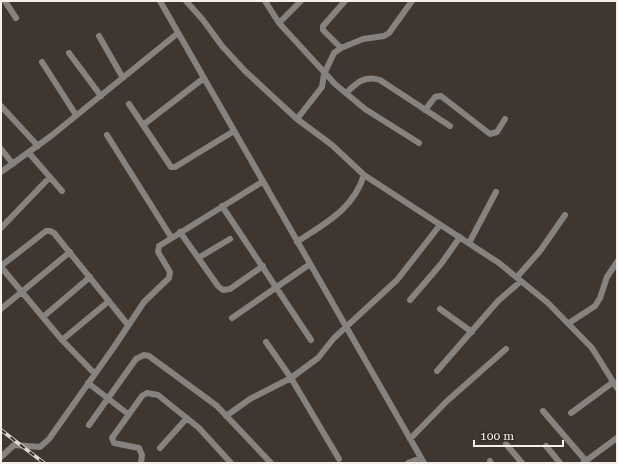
<svg xmlns="http://www.w3.org/2000/svg" width="618" height="464" viewBox="0 0 618 464" font-family="'Roboto Serif',serif">
<rect width="100%" height="100%" fill="#3f3630"/>
<g fill="none" stroke-linecap="round" stroke-linejoin="round">
<!-- minor -->
<path stroke="#86827f" stroke-width="6" d="M 5,1 L 16,18
M 160,1 L 424,463
M 186,1 L 203,20 L 222,46 L 245,71 L 297,119 L 332,145 L 364,175 L 499,263 L 548,303 L 592,348 L 617,388
M 265,1 L 279,23 L 335,84 L 365,109 L 419,143
M 279,23 L 301,1
M 99,36 L 123,78
M 341,48 L 323,30 L 323,26 L 345,1
M 69,53 L 101,96
M 42,62 L 76,115
M 346,93 C 357,83 364,75 380,80 L 450,126
M 129,104 L 171,167 L 175,167 L 234,131
M 1,106 L 38,146
M 425,110 L 435,97 L 441,96 L 490,134 L 497,132 L 505,119
M 297,119 L 322,87 L 324,74 L 334,53 L 341,48 L 363,39 L 384,36 L 389,33 L 412,1
M 143,125 L 204,78
M 107,135 L 171,237
M 1,149 L 13,164
M 29,153 L 62,191
M 1,172 L 51,136 L 178,33
M 222,206 L 311,340
M 1,228 L 50,177
M 180,232 L 218,286 L 223,290 L 230,289 L 263,266
M 297,242 C 325,223 353,210 364,175
M 469,243 L 496,192
M 198,258 L 230,239
M 1,266 L 46,231 L 50,231 L 54,233 L 128,325
M 1,267 L 62,340 L 95,374
M 517,277 L 540,251 L 565,215
M 410,300 L 441,264 L 460,237
M 1,309 L 70,252
M 440,309 L 472,332
M 43,317 L 90,277
M 232,318 L 310,264
M 569,323 L 595,306 L 600,298 L 607,277 L 617,262
M 62,340 L 109,301
M 266,342 L 291,378 L 339,459
M 437,371 L 498,301 L 521,281
M 88,383 L 128,414
M 543,411 L 586,461
M 571,413 L 612,383
M 226,416 L 250,399 L 291,378 L 318,358 L 334,338 L 397,280 L 440,225
M 89,425 L 136,359 L 144,355 L 149,356 L 217,406 L 271,463
M 410,439 L 447,401 L 506,349
M 506,444 L 522,463
M 546,446 L 560,463
M 160,448 L 187,418
M 1,457 L 14,445 L 40,447 L 49,439 L 114,347 L 144,302 L 169,278 L 170,272 L 158,252 L 159,246 L 262,182
M 490,461 L 491,463
M 141,463 L 142,455 L 139,448 L 114,443 L 112,438 L 142,396 L 147,393 L 158,395 L 199,428 L 231,463
M 408,463 L 421,458
M 583,463 L 617,438"/>
<defs>
<path id="rail" d="M 1,430 L 44,463"/>
</defs>
<!-- rail casing -->
<use href="#rail" stroke="#ded8d4" stroke-width="3.5"/>
<!-- rail -->
<use href="#rail" stroke="#342c26" stroke-width="2" stroke-dasharray="6" stroke-linecap="butt"/>
</g>
<!-- border -->
<rect width="618" height="464" fill="none" stroke="#f6f0ec" stroke-width="4"/>
<!-- scale -->
<path d="M474 440v6h89v-6" fill="none" stroke="#f6f0ec" stroke-width="2"/>
<text x="480" y="440" font-size="12" fill="#f6f0ec" stroke="#342c26" stroke-width="3" paint-order="stroke">100 m</text>
</svg>
